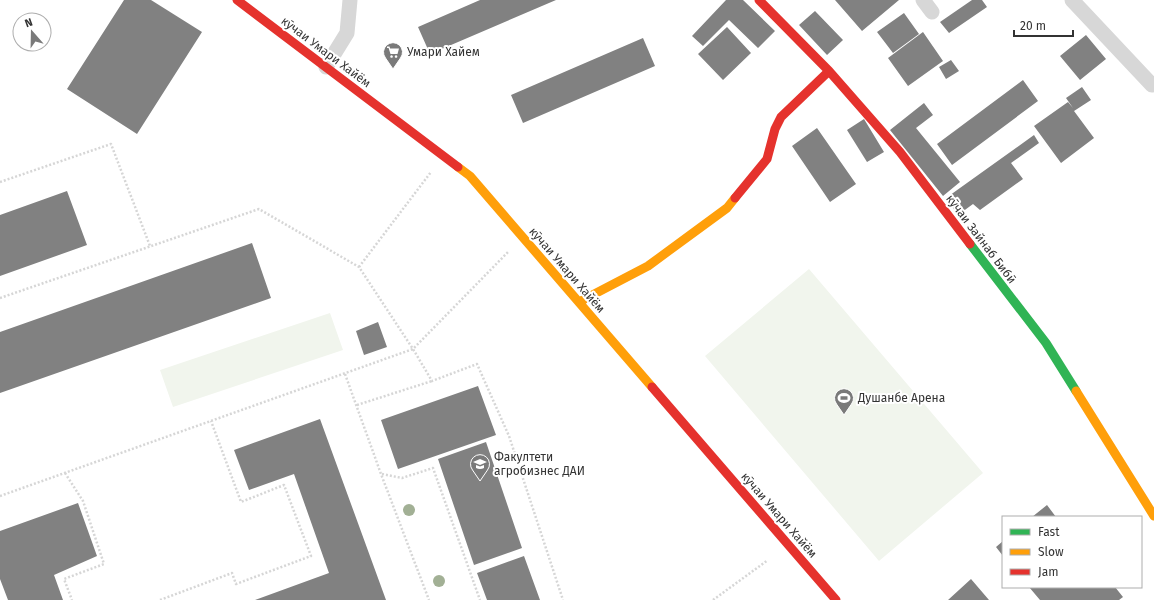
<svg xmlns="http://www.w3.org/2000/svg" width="1154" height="600" viewBox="0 0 1154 600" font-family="'Fira Sans',sans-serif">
<rect width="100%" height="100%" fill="#fff"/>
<!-- green -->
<path fill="#f1f5ed" d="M 809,269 L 983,473 L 879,561 L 705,356 Z
M 330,313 L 343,350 L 173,407 L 160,370 Z"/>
<!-- building -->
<path fill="#818181" d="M 124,0 L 151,0 L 202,32 L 137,134 L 67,89 Z
M 480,0 L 556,0 L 430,54 L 418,27 Z
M 726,0 L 743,0 L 775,31 L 758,48 L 729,20 L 703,46 L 692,36 Z
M 835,0 L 899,0 L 862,31 Z
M 972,0 L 982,0 L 987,7 L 949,33 L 940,22 Z
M 815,11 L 843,40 L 827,55 L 799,25 Z
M 904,13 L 919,34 L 893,53 L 877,32 Z
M 727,27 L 751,53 L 723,80 L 698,54 Z
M 923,32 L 943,61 L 908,86 L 888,58 Z
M 1086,35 L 1106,59 L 1080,80 L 1060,56 Z
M 643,38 L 655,66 L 523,123 L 511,95 Z
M 951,60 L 959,71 L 946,79 L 939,67 Z
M 1023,80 L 1038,101 L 952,165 L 937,144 Z
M 1082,87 L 1091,100 L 1074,111 L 1094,138 L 1061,163 L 1034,126 L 1068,102 L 1073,108 L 1066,98 Z
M 924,103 L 933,115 L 916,128 L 960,182 L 943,196 L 890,130 Z
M 864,119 L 884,152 L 867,162 L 847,130 Z
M 817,128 L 856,184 L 830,202 L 792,146 Z
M 1034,135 L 1039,143 L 1011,163 L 1023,179 L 980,210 L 973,204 L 958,215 L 946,198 Z
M 67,191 L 87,245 L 0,276 L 0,215 Z
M 252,243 L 271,298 L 0,393 L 0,332 Z
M 378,322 L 387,347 L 364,355 L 356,331 Z
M 478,386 L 496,435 L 398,469 L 381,420 Z
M 320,419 L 386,600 L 255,600 L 329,573 L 294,474 L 249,490 L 234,450 Z
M 486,442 L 522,548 L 474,565 L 438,459 Z
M 78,503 L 97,556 L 54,575 L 63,600 L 8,600 L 0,579 L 0,531 Z
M 1047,505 L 1056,517 L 1032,517 Z
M 1003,541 L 1003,556 L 996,547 Z
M 524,556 L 540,600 L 487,600 L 477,573 Z
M 971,579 L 989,600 L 948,600 Z
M 1029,587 L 1115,587 L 1123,597 L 1119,600 L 1040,600 Z"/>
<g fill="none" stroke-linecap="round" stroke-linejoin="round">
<!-- path -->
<path stroke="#d6d6d6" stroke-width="2.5" stroke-dasharray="2 2" stroke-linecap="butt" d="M 0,182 L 111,144 L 150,246
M 359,267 L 431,172
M 0,298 L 259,209 L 359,267 L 413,349 L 432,381 L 477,364 L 509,436 L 563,600
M 345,374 L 381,474 L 429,600
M 357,405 L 432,381
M 65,473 L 83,501 L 104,564 L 64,579 L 72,600
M 382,474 L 402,478 L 433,468 L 480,600
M 0,496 L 413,349 L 509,251
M 160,600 L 232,573 L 236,584 L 311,556 L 284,485 L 241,502 L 211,421
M 713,600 L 768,560"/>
<!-- street -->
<path stroke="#d7d7d7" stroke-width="15" d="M 923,0 L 932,12
M 1072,0 L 1152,85
M 326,67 L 347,33 L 350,0"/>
<!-- fast -->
<path stroke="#30b455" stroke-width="9" d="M 970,244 L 1046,343 L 1076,391"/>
<!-- slow -->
<path stroke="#ff9f0a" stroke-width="9" d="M 458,167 L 470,176 L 652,387
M 579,302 L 648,266 L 727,208 L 735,198
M 1076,391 L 1154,516"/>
<!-- jam -->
<path stroke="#e5322d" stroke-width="9" d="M 237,0 L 458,167
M 759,0 L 829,71 L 900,152 L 970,244
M 735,198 L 767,159 L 775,129 L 781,117 L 829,71
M 652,387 L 836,600"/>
</g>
<!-- trees -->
<g fill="#a2b095">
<circle cx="409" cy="510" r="6"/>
<circle cx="439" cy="581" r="6"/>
</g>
<!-- icons -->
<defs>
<symbol id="supermarket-pin" viewBox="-11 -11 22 30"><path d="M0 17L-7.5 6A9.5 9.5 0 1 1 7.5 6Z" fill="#7a7a7a" stroke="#fff"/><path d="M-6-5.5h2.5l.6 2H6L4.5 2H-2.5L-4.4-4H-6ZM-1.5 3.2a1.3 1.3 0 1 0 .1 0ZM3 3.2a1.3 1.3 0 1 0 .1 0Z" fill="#fff"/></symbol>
<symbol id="stadium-pin" viewBox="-11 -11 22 30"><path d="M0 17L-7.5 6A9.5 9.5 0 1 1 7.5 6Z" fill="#7a7a7a" stroke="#fff"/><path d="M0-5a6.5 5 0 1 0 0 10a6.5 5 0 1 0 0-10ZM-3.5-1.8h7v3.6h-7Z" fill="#fff"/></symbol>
<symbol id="university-pin" viewBox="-11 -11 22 30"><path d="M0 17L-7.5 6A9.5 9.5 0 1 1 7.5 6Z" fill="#7a7a7a" stroke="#fff"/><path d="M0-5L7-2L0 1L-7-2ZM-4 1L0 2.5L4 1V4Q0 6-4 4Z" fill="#fff"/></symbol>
</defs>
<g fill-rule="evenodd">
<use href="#supermarket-pin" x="382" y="41" width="22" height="30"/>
<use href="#stadium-pin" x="833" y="387" width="22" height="30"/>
<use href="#university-pin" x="469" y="453" width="22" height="30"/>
</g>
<g text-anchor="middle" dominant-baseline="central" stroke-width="4" stroke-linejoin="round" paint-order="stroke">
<!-- street labels -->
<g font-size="12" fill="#333" stroke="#fff">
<text transform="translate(326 52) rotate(37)">кӯчаи Умари Хайём</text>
<text transform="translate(981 239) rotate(53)">кӯчаи Зайнаб Бибӣ</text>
<text transform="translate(567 270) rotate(49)">кӯчаи Умари Хайём</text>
<text transform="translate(779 515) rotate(49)">кӯчаи Умари Хайём</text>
</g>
<!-- poi labels -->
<g font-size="12" fill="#333" stroke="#fff" text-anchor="start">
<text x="407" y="52">Умари Хайем</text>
<text x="858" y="398">Душанбе Арена</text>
<text x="494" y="457">Факултети<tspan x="494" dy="14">агробизнес ДАИ</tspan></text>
</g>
</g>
<!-- legend -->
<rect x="1002" y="516" width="140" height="72" fill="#ffffff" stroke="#adadad"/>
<rect x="1010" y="529" width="20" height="6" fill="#30b455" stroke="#adadad"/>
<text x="1038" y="536" font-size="12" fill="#333333">Fast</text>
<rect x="1010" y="549" width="20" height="6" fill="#ff9f0a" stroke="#adadad"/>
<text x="1038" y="556" font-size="12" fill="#333333">Slow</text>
<rect x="1010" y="569" width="20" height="6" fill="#e5322d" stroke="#adadad"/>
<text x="1038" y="576" font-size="12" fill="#333333">Jam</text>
<!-- north arrow -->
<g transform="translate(32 32) rotate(340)"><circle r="19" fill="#ffffff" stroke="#adadad"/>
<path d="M0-3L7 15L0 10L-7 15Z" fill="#7a7a7a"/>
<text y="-6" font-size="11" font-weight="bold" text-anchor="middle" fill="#333333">N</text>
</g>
<!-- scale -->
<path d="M1014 30v6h59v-6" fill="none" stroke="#333333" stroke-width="2"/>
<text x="1020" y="30" font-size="12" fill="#333333" stroke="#ffffff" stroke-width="3" paint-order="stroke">20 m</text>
</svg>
